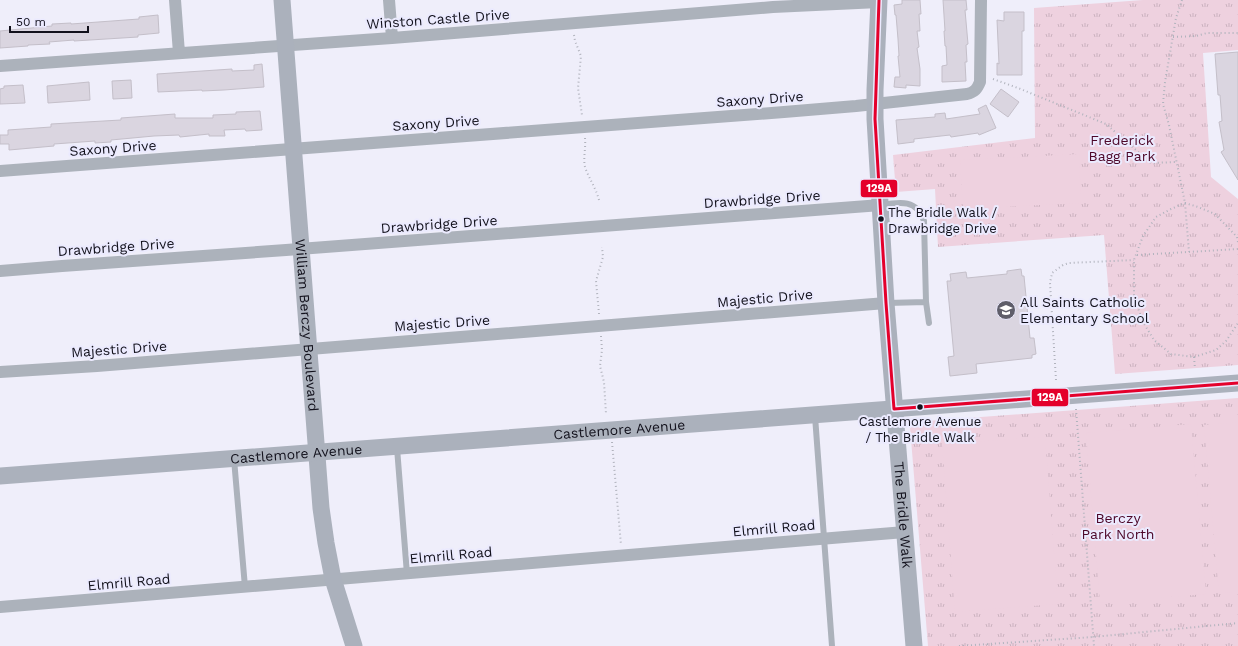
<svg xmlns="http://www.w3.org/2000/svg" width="1238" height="646" viewBox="0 0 1238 646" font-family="'Work Sans',sans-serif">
<defs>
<pattern id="park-tufts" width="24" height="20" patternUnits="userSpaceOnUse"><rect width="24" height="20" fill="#eed1df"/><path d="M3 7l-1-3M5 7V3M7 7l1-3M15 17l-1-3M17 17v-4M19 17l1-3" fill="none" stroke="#cbb2bf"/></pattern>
</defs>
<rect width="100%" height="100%" fill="#efeefa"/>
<!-- park -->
<path fill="url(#park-tufts)" d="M 1143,0 L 1238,0 L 1238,50 L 1203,53 L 1211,177 L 1238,199 L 1238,365 L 1115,374 L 1104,235 L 938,247 L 935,189 L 896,192 L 893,155 L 1035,138 L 1034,8 Z
M 1238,398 L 1238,646 L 928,646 L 910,427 L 913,422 Z"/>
<!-- garden -->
<path fill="#eed1df" d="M 1079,154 L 1081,203 L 963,209 L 960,160 Z
M 1238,422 L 1238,592 L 1219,593 L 1204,425 Z
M 1191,424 L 1206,594 L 1100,603 L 1086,433 Z
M 1045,437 L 1058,604 L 955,612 L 942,444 Z"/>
<!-- building -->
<path fill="#dad5e0" stroke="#c4bfc9" d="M 902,0 L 920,0 L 921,14 L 919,14 L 920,31 L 917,31 L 919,47 L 917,48 L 920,69 L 920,86 L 906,85 L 906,88 L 894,87 L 895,77 L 900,77 L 898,56 L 899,56 L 898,39 L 896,15 L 895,15 L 894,5 L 902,4 Z
M 943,0 L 966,0 L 967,10 L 965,10 L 968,44 L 966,45 L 967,62 L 965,62 L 966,81 L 942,82 L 942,66 L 947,65 L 946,46 L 945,46 L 944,31 L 945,31 Z
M 1004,12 L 1024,12 L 1024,31 L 1022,31 L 1022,75 L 997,75 L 997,63 L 999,64 L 997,20 L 1004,21 Z
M 158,15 L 159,33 L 138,35 L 138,37 L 74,41 L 74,40 L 49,42 L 50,44 L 28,45 L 28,46 L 0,48 L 0,31 L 52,26 L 52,24 L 71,23 L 71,24 L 139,19 L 139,17 Z
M 1238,52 L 1238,180 L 1221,152 L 1224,150 L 1219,122 L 1222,121 L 1220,95 L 1218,95 L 1215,54 Z
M 262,64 L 264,87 L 224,90 L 202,91 L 202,90 L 158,92 L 157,74 L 232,69 L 232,71 L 254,70 L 254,65 Z
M 131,80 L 132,98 L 113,99 L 112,81 Z
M 89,82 L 90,100 L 48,103 L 47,86 Z
M 23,85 L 25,103 L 0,104 L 0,89 L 4,88 L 4,86 Z
M 1001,89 L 1019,102 L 1008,117 L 990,104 Z
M 986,105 L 996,128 L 979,135 L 978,133 L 951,137 L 950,135 L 914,139 L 914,142 L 898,144 L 896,120 L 935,117 L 935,114 L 945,113 L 946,119 L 980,114 L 978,109 Z
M 260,111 L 262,130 L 246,131 L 245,129 L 224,130 L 225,136 L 209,136 L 209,134 L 180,137 L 179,135 L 154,136 L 111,140 L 111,142 L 95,143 L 95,141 L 54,144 L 54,146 L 9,150 L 9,144 L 0,144 L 0,135 L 8,135 L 8,130 L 51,127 L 51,124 L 121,120 L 121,118 L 175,114 L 175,118 L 213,118 L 213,115 L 236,114 L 236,112 Z
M 1021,269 L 1022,276 L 1024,276 L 1030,338 L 1034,338 L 1036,354 L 1032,355 L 1032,358 L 976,364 L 977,373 L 950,376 L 948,357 L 954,356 L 947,281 L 951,281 L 950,274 L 966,272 L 967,278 L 1007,274 L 1007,271 Z"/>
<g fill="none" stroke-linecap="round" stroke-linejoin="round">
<!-- path -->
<path stroke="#b1b3bd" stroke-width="2" stroke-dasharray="1 3" stroke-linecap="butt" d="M 1182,0 L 1176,18 L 1165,82 L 1163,104 L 1169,125 L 1185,203 L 1189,252
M 574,35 L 575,41 L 581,56 L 578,88 L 582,115
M 1173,37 L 1196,36 L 1207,33 L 1238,33
M 993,79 L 1018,88 L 1106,124 L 1151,163 L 1177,162
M 585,138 C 586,148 583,158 585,167 C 589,179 596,188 599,200
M 1238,242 L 1237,237 L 1215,214 L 1198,207 L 1185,203 L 1171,209 L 1156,217 L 1143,236 L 1134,260 L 1134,297 L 1143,322 L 1154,340 L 1171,354 L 1194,357 L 1216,350 L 1226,341 L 1238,323
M 1137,255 L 1238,249
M 599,314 L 596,281 L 603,257 L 602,247
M 601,336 L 602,350 L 600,366 L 604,382 L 606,414
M 1194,357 L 1195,369
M 1056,380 L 1050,283 L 1052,273 L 1063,265 L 1069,263 L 1134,260
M 1076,409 L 1094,646
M 612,442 L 621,545
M 959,646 L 1093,637 L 1238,623"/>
<!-- lane -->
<path stroke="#acb2bb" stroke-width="6" d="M 881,205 C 900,202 917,199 924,221 L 926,302 L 887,303
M 926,302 L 929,323
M 815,416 L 832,646
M 397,448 L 407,574
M 234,459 L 245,587"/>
<!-- street -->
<path stroke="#acb2bb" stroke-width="12" d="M 175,0 L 179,53
M 389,0 L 392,38
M 0,66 L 392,38 L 773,7 L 879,2
M 0,171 L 784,112 L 856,106 L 967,94 C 975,92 977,89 980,82 L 981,0
M 0,271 L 62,266 L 286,250 L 881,205
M 0,372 L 97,366 L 886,303
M 0,607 L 905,532"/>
<!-- secondary -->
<g stroke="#abb1bc" stroke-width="17">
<path id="s1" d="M 282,0 L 321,508 L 326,543 L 333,579 L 354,646"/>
<path id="s2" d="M 879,0 L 875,90 L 875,119 L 886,303 L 914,646"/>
<path id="s3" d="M 0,476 L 1238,383"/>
</g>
<defs>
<path id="bus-1" d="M 879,0 L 875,119 L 886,303 L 894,409 L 1238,383"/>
</defs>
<!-- bus-1 casing -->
<use href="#bus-1" stroke="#ebeafe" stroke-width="6"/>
<!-- bus-1 -->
<use href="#bus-1" stroke="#e4002b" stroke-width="3"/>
</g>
<!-- icons -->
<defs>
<symbol id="school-disc" viewBox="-11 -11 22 22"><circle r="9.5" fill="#5f5e6a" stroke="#ebeafe"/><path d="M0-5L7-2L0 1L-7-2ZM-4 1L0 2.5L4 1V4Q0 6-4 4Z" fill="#fff"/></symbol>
</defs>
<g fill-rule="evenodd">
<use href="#school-disc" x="995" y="299" width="22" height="22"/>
</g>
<!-- markers -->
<g fill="#12111c" stroke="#ebeafe" stroke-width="1.5">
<circle cx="881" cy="219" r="3.5"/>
<circle cx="920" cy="407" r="3.5"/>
</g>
<g text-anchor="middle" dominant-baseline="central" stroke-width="4" stroke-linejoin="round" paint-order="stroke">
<!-- bus labels -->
<g font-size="13" fill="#12111c" stroke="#ebeafe" text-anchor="start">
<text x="888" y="212">The Bridle Walk /<tspan x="888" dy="16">Drawbridge Drive</tspan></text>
<text x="920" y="421" text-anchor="middle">Castlemore Avenue<tspan x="920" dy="16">/ The Bridle Walk</tspan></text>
</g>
<!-- street labels -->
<g font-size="14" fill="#12111c" stroke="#ebeafe">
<text transform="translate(438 19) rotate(-4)">Winston Castle Drive</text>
<text transform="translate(760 99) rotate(-4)">Saxony Drive</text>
<text transform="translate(436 123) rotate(-4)">Saxony Drive</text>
<text transform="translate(113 148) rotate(-4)">Saxony Drive</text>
<text transform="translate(762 199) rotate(-4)">Drawbridge Drive</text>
<text transform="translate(439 224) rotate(-4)">Drawbridge Drive</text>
<text transform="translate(116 247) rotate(-4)">Drawbridge Drive</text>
<text transform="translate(765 298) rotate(-5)">Majestic Drive</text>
<text transform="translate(442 323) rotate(-4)">Majestic Drive</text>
<text stroke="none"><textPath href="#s1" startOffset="326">William Berczy Boulevard</textPath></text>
<text transform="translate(119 349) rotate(-4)">Majestic Drive</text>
<text stroke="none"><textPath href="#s3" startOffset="621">Castlemore Avenue</textPath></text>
<text stroke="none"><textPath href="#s3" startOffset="297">Castlemore Avenue</textPath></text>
<text stroke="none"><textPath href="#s2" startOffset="516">The Bridle Walk</textPath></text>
<text transform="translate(774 528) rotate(-5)">Elmrill Road</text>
<text transform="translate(451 555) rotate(-5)">Elmrill Road</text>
<text transform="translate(129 582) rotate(-5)">Elmrill Road</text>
</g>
<!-- park labels -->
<g font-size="14" fill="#4d0729" stroke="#ebeafe">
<text x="1122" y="140">Frederick<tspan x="1122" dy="16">Bagg Park</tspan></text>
<text x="1118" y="518">Berczy<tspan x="1118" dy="16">Park North</tspan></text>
</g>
<!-- poi labels -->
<g font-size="14" fill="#12111c" stroke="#ebeafe" text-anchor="start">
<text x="1020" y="302">All Saints Catholic<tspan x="1020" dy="16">Elementary School</tspan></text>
</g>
</g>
<g stroke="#ebeafe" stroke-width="1.5">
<rect x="860" y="179" width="38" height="19" rx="4" fill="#e4002b"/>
<rect x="1031" y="388" width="38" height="19" rx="4" fill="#e4002b"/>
</g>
<g font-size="11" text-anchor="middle" font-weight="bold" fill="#fff">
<text x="879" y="192">129A</text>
<text x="1050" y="401">129A</text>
</g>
<!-- scale -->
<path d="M10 26v6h78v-6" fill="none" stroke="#12111c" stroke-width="2"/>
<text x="16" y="26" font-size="12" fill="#12111c" stroke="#ebeafe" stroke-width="3" paint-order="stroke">50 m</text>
</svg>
